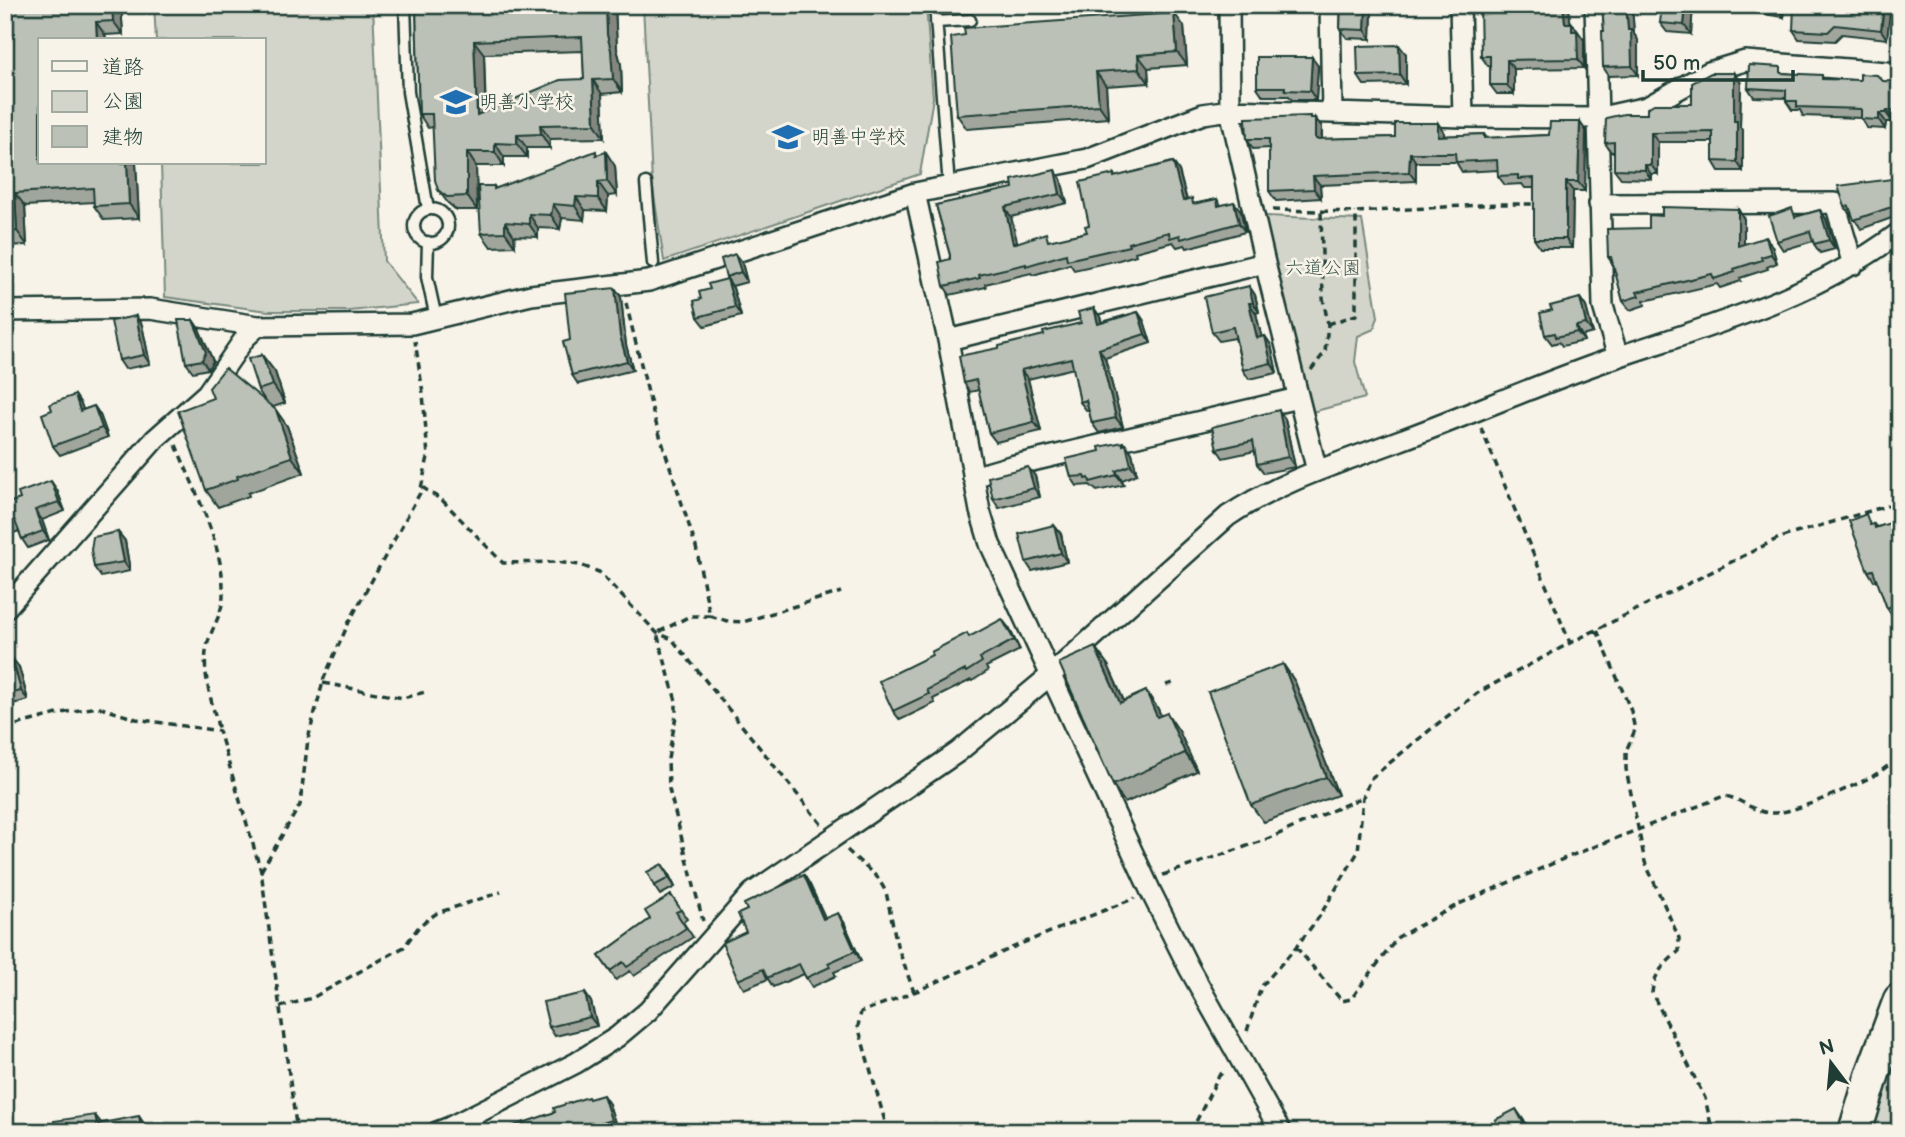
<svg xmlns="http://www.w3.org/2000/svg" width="1905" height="1137" viewBox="0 0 1905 1137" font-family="'Balsamiq Sans','Klee One',sans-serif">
<rect width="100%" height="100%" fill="#f7f3e8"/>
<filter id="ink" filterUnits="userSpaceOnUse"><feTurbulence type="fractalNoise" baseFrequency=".0143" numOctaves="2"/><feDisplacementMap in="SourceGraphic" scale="14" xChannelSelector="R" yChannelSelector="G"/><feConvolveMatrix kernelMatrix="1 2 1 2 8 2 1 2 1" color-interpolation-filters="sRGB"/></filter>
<g filter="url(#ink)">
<!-- green -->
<path fill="#d3d5ca" stroke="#79897f" stroke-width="2" d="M 154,5 L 373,5 L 384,261 L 418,304 L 349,311 L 268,311 L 165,297 L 161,163 L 264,163 L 264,40 L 156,40 Z
M 643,5 L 926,5 L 933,98 L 920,174 L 664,261 L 652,182 Z
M 1266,216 L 1362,220 L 1378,317 L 1374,329 L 1358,336 L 1355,362 L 1365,398 L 1312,412 L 1261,218 Z
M 1900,1024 L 1900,1132 L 1866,1132 Z"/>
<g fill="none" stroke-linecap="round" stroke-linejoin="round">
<defs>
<path id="service" d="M 405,5 L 408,92 L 428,209
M 935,5 L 949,187
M 936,22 L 970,20
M 646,183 L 653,263
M414 226a17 17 0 1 1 34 0a17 17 0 1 1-34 0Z
M 428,242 L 427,277 L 436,318"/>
<path id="minor" d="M 1229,5 L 1230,110 L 1265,263 L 1317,471
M 1330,5 L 1332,113 L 1463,117 L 1460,5
M 1595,5 L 1603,306 L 1618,357
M 1463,117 L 1597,118 L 1647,107 L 1709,72 L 1745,61 L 1900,73
M 915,193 L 948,340 L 980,511 L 990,544 L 1151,892 L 1189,968 L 1281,1132
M 1599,204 L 1835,203 L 1853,265
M 5,311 L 150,309 L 258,326 L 412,324 L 531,295 L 649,281 L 915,193 L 1087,159 L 1203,114 L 1230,110 L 1332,113
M 948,340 L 1265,263
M 973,477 L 1011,466 L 1298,398
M 5,609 L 155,439 L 207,393 L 245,338 L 258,326
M 437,1132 L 450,1127 L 576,1063 L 617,1037 L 648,1011 L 752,893 L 958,752 L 1052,674 L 1228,516 C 1280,481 1339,463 1398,441 C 1472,414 1545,381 1620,356 C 1719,323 1816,296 1900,232"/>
<path id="primary" d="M 1855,1132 L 1873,1073 L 1900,1000"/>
</defs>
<!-- service casing -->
<use href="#service" stroke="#1f3d34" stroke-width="15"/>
<!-- minor casing -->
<use href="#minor" stroke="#1f3d34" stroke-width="24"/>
<!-- primary casing -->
<use href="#primary" stroke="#1f3d34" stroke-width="37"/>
<!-- path -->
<path stroke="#1f3d34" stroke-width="3.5" stroke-dasharray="7 5" stroke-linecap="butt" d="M 1273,210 L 1356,212 L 1499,204 L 1538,204
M 626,303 L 654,417 L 696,547 L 710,616 L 690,616 L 657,633 L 676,701 L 676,716 L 668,759 L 669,789 L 703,921
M 1328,324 L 1356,315 L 1356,212
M 1311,370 L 1325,352 L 1328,324 L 1323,298 L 1321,211
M 1481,428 L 1570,643
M 176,445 C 193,487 225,549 223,594 C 223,615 211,628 207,646 C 201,674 213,704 219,731
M 422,487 L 443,501 L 503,563 L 556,562 L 580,565 L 599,572 L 657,633 L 672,639 L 822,825
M 710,616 L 727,621 L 743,622 L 841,592
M 1597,630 L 1631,711 L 1635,730 L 1626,751 L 1626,769 L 1645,862 L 1679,938 L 1679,951 C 1665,964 1654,972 1652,993 L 1705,1098 L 1711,1125 L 1707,1132
M 323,683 L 403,698 L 425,692
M 1166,685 L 1173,683
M 5,728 L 61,713 L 98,707 L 136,719 L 219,731 L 261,871 L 297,1132
M 847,850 L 878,878 L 886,892 L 897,945 L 914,992
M 261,871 L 300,805 L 308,739 L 324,678 L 349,622 L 420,493 L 428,457 L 423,393 L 415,341
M 1163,875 L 1265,840 L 1363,797
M 1296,947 L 1342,1001 L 1351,999 L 1398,937 L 1459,904 L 1568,857 L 1724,796 C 1741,798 1753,812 1770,813 C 1791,815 1852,787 1873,776 C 1882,771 1891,763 1900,757
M 280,1007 L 312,998 L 404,947 L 420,925 L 437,913 L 501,892
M 1247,1031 L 1261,987 L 1296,947 L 1319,917 L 1358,852 L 1363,797 L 1370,779 L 1436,725 L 1479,692 L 1570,643 L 1779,538 L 1900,502
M 888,1132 L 858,1026 L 861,1012 L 919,990 L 1023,943 L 1135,898
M 1191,1132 L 1218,1077 L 1225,1070"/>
<!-- service -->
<use href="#service" stroke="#f7f3e8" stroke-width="10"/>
<!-- minor -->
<use href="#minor" stroke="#f7f3e8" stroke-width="19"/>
<!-- primary -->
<use href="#primary" stroke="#f7f3e8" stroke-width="32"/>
</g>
<!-- wall -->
<path fill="#a1a69d" stroke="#1f3d34" stroke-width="2" fill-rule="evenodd" d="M 5,5 L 121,5 L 123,34 L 105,35 L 106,40 L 40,40 L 40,163 L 136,163 L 139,218 L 104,220 L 94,206 L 94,202 L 25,206 L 27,245 L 5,246 Z
M 416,5 L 615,5 L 617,49 L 621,64 L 622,92 L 602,94 L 604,138 L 550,139 L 550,148 L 527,148 L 527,157 L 504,157 L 504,166 L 476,166 L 477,210 L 456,210 L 448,203 L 438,190 L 433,127 L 428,128 L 419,114 ZM 583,51 L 584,79 L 486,112 L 484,54 Z
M 1236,5 L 1317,5 L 1317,9 L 1241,13 Z
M 1341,5 L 1405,5 L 1388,7 L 1388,10 L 1372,11 L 1371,39 L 1347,38 L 1340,29 Z
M 1602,5 L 1632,5 L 1634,34 L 1638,40 L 1638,75 L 1609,76 L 1603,67 L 1604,31 Z
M 1693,5 L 1691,34 L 1667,32 L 1660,23 Z
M 1704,5 L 1786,5 L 1784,17 Z
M 1890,12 L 1887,39 L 1842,34 L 1835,41 L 1799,39 L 1793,30 Z
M 1570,23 L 1572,23 L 1584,40 L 1584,68 L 1514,69 L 1514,94 L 1497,94 L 1490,85 L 1490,65 L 1488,66 L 1481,56 Z
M 1184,26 L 1187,65 L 1148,68 L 1149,83 L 1106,86 L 1108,118 L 967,129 L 957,115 Z
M 1406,54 L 1406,84 L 1364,85 L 1358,76 Z
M 1318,66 L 1316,100 L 1292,100 L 1289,96 L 1263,96 L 1257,87 Z
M 1785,73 L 1825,79 L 1900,82 L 1900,120 L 1893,119 L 1893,122 L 1886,122 L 1885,129 L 1867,128 L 1861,118 L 1803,116 L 1800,110 L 1792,110 L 1786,101 L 1786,98 L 1754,97 L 1748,88 Z
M 1741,83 L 1740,127 L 1743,130 L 1743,171 L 1719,171 L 1713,161 L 1713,142 L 1658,142 L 1658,174 L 1651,174 L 1651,179 L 1621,178 L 1614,169 L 1614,152 L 1611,152 L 1605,143 L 1647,114 L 1692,104 Z
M 1310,116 L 1312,118 L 1315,118 L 1322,127 L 1322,139 L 1395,137 L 1444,132 L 1444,136 L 1484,134 L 1487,138 L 1549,135 L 1586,131 L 1585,191 L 1573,191 L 1572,248 L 1540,248 L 1534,239 L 1534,188 L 1525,188 L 1522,184 L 1505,185 L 1498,176 L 1498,170 L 1462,172 L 1456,162 L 1416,162 L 1416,181 L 1320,185 L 1321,198 L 1276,201 L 1269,191 L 1269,148 L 1253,149 L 1247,139 Z
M 599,154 L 615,166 L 617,195 L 608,196 L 607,211 L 585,210 L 584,220 L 562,218 L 560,229 L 538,228 L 538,237 L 514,236 L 515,246 L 491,247 L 481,233 L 494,186 L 496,189 Z
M 1173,162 L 1179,171 L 1187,200 L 1195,204 L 1217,199 L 1221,205 L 1241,211 L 1245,232 L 1187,248 L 1185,245 L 1177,247 L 1173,242 L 1135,252 L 1136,255 L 1119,260 L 1074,270 L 1070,264 L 1033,275 L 1031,273 L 985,284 L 986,287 L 950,295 L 944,286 L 950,255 L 936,205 L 1061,179 L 1067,203 L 1011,217 L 1017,243 L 1051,241 L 1087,232 L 1089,225 L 1114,174 L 1115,177 Z
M 1900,180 L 1900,215 L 1861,229 L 1853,216 L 1852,216 L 1845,207 Z
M 1738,209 L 1744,219 L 1744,244 L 1772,246 L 1777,263 L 1767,267 L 1768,269 L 1740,278 L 1741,281 L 1720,288 L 1717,284 L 1644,301 L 1645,305 L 1630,310 L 1623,301 L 1614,266 L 1608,257 L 1649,228 L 1662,216 Z
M 1820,210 L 1826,219 L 1835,249 L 1820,253 L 1814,244 L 1813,241 L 1783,250 L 1777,241 L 1798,216 Z
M 742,263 L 747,282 L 732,286 L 726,277 Z
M 727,279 L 733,288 L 741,316 L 705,326 L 698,317 L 701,299 L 710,289 Z
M 1249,286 L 1255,295 L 1259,312 L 1256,313 L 1261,337 L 1265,336 L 1271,345 L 1277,373 L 1249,379 L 1243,370 L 1235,338 L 1219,341 L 1212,332 Z
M 615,288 L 621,297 L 626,345 L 633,370 L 578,384 L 572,375 L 570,340 Z
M 1580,298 L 1586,307 L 1593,333 L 1582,336 L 1584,341 L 1562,346 L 1559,342 L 1552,344 L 1545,335 L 1552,310 Z
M 1094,308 L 1100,317 L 1102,322 L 1138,312 L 1144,321 L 1151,343 L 1105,358 L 1123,427 L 1099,433 L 1092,423 L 1089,410 L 1087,411 L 1080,402 L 1074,368 L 1028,379 L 1041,431 L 996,442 L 989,433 L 979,390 L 970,392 L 964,383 L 999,348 L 1044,335 L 1081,323 Z
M 136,316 L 142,325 L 150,364 L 125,369 L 119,360 Z
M 193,320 L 199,329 L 213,361 L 208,369 L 193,372 L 186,363 Z
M 262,355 L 275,372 L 285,403 L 273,407 L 287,426 L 304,473 L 248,493 L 249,496 L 218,507 L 206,490 L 266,402 L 258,390 Z
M 75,395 L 81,404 L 83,410 L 94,406 L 100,415 L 108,437 L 60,455 L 53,446 Z
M 1285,419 L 1295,467 L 1264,473 L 1257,464 L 1255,451 L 1223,458 L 1217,449 Z
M 1125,444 L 1132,453 L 1137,474 L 1122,480 L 1124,485 L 1097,491 L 1090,485 L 1077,486 L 1071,477 Z
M 1035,476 L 1040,497 L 999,508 L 993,499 Z
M 57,490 L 65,511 L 42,520 L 49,540 L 28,548 L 22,539 L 19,531 L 5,536 L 5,504 Z
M 1900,521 L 1900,615 L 1893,617 L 1887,608 L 1877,580 L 1874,581 L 1868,571 L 1873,524 L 1877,527 Z
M 1054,525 L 1061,534 L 1067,562 L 1032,571 L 1026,562 Z
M 118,532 L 125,541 L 130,571 L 101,577 L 94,567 Z
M 1009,628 L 1020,650 L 986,667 L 988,671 L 972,681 L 971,680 L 933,699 L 935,703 L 900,720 L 893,711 L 932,655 L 969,636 Z
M 5,660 L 19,667 L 28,700 L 5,706 Z
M 1283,664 L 1295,682 L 1338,795 L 1264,822 L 1251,805 Z
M 1108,665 L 1124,701 L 1146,691 L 1158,709 L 1161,716 L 1179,731 L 1197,771 L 1125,803 L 1113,785 Z
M 668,873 L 675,887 L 660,895 L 654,886 Z
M 804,875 L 810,885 L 825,918 L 844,922 L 861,961 L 834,972 L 836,976 L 812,987 L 804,974 L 773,987 L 768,979 L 744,989 L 738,980 L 746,932 L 747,910 Z
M 671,895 L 687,919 L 683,922 L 693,937 L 634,976 L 630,971 L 616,980 L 599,956 L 650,919 Z
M 585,993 L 591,1002 L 597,1026 L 555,1036 L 549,1027 Z
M 590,1099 L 609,1104 L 617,1129 L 609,1132 L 502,1132 Z"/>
<!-- shaded-wall -->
<path fill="#83877f" stroke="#1f3d34" stroke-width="2" d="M 112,5 L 121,5 L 123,34 L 113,21 Z
M 606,5 L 615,5 L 617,49 L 621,64 L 622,92 L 613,79 L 607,35 Z
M 1366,5 L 1369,5 L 1372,11 L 1371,39 L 1365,30 Z
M 1563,5 L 1569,5 L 1571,32 L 1565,23 Z
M 1626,5 L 1632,5 L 1634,34 L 1638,40 L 1638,75 L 1632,66 L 1628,30 Z
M 1686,5 L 1693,5 L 1691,34 L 1684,25 Z
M 1778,5 L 1786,5 L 1784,17 L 1777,8 Z
M 1884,5 L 1889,5 L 1890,12 L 1887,39 L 1881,30 Z
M 1174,13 L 1184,26 L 1187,65 L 1177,52 Z
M 96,22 L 105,35 L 106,40 L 97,40 Z
M 1572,23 L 1584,40 L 1584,68 L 1578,59 L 1572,31 Z
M 474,41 L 484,54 L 486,129 L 477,115 Z
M 1399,45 L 1406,54 L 1406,84 L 1400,75 Z
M 1138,55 L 1148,68 L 1149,83 L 1139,69 Z
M 1312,57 L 1318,66 L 1316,100 L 1310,91 Z
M 1507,60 L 1514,69 L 1514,94 L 1507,85 Z
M 1096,72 L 1106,86 L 1108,118 L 1099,105 Z
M 1734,73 L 1741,83 L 1740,127 L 1743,130 L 1743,171 L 1737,162 L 1734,121 Z
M 593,80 L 602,94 L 604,138 L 595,124 Z
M 1887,110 L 1893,119 L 1893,122 L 1886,113 Z
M 1879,113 L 1886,122 L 1885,129 L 1879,120 Z
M 1310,116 L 1315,123 L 1315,118 L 1322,127 L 1321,148 L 1315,139 Z
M 1580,122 L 1586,131 L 1585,191 L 1578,182 Z
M 1438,123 L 1444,132 L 1444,146 L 1438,136 Z
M 540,125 L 550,139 L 550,148 L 541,134 Z
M 1651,133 L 1658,142 L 1658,174 L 1651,165 Z
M 517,135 L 527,148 L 527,157 L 517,144 Z
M 495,143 L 504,157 L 504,166 L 495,152 Z
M 467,152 L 476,166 L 477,210 L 467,196 Z
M 606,152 L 615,166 L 617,195 L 607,181 Z
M 1410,153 L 1416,162 L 1416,181 L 1409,172 Z
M 1173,162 L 1179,171 L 1189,210 L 1183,201 Z
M 127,163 L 136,163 L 139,218 L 129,204 Z
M 1645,165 L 1651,174 L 1651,179 L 1645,170 Z
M 1055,170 L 1061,179 L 1067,203 L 1060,194 Z
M 1313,176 L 1320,185 L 1321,198 L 1314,189 Z
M 598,182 L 608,196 L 607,211 L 598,198 Z
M 1566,182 L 1573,191 L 1572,248 L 1566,239 Z
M 15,193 L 25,206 L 27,245 L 17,231 Z
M 576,197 L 585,210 L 584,220 L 575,206 Z
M 1234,202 L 1241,211 L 1245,232 L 1239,223 Z
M 553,204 L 562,218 L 560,229 L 551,215 Z
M 1005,207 L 1011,217 L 1020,253 L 1013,244 Z
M 1738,209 L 1744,219 L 1744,255 L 1738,246 Z
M 1820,210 L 1826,219 L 1835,249 L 1829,240 Z
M 529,214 L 538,228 L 538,237 L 529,224 Z
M 505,222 L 514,236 L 515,246 L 505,232 Z
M 1766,237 L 1772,246 L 1777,263 L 1771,254 Z
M 735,254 L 742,263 L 747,282 L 741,272 Z
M 727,279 L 733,288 L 741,316 L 735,307 Z
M 1249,286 L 1255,295 L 1259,312 L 1253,303 Z
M 615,288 L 621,297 L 626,345 L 633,370 L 627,361 L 620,336 Z
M 1580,298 L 1586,307 L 1593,333 L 1586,324 Z
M 1249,303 L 1256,313 L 1264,347 L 1257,338 Z
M 1094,308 L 1100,317 L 1104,333 L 1098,324 Z
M 1138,312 L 1144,321 L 1151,343 L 1145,334 Z
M 136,316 L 142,325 L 150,364 L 144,355 Z
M 193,320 L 199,329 L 213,361 L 208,369 L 202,360 Z
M 1576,326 L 1582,336 L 1584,341 L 1577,332 Z
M 1265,336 L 1271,345 L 1277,373 L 1271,363 Z
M 1099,349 L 1105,358 L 1123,427 L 1116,418 Z
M 262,355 L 275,372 L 285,403 L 273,385 Z
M 1021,370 L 1028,379 L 1041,431 L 1034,422 Z
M 75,395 L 81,404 L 87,420 L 80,411 Z
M 94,406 L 100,415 L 108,437 L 102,428 Z
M 276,410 L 287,426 L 304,473 L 292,457 Z
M 1279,410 L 1285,419 L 1295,467 L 1288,457 Z
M 1123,442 L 1127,448 L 1126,444 L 1132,453 L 1137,474 L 1131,465 Z
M 1028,467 L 1035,476 L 1040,497 L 1034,488 Z
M 1116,471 L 1122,480 L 1124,485 L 1117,475 Z
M 51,481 L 57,490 L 65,511 L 59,502 Z
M 35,510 L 42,520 L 49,540 L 43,531 Z
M 1054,525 L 1061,534 L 1067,562 L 1061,553 Z
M 118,532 L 125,541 L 130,571 L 124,562 Z
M 1002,619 L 1009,628 L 1020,650 L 1014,640 Z
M 1095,647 L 1108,665 L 1132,720 L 1120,703 Z
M 12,658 L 19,667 L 28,700 L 21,691 Z
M 1283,664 L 1295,682 L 1338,795 L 1326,777 Z
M 1146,691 L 1158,709 L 1169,735 L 1157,717 Z
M 1167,713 L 1179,731 L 1197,771 L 1185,753 Z
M 662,864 L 668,873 L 675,887 L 669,878 Z
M 804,875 L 810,885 L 830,928 L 823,919 Z
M 838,913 L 844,922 L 861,961 L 855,951 Z
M 585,993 L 591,1002 L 597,1026 L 590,1017 Z
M 603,1095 L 609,1104 L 617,1129 L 611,1120 Z
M 1516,1109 L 1525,1122 L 1531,1132 L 1528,1132 Z
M 95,1115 L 102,1124 L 97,1124 Z
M 139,1116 L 145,1125 L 147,1132 L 142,1132 Z"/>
<!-- building -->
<path fill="#bbc1b6" stroke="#1f3d34" stroke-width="2" fill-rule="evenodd" d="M 5,5 L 112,5 L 113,21 L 96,22 L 97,40 L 40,40 L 40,163 L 127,163 L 129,204 L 94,206 L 93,188 L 15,193 L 17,231 L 5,232 Z
M 416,5 L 606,5 L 607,35 L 611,50 L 613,79 L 593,80 L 595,124 L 540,125 L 541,134 L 517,135 L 517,144 L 495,143 L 495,152 L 467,152 L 467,196 L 447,197 L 438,190 L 435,180 L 432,114 L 419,114 ZM 582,37 L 584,79 L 560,80 L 477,115 L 474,41 Z
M 1341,5 L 1366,5 L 1365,30 L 1340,29 Z
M 1480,5 L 1563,5 L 1565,23 L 1572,23 L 1572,31 L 1577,31 L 1578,59 L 1507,60 L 1507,85 L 1490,85 L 1490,56 L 1481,56 Z
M 1602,5 L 1626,5 L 1628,30 L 1631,30 L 1632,66 L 1603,67 L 1602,31 L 1604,31 Z
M 1662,5 L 1686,5 L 1684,25 L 1660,23 Z
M 1760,5 L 1778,5 L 1777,8 Z
M 1814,5 L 1884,5 L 1881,30 L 1835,25 L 1828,32 L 1793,30 L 1794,7 L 1814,8 Z
M 1174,13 L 1177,52 L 1138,55 L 1139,69 L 1096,72 L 1099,105 L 957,115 L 951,37 L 965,35 L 964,28 Z
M 1399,45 L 1400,75 L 1358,76 L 1357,46 Z
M 1257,57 L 1312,57 L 1310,91 L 1285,90 L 1285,87 L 1257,87 Z
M 1749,65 L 1781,67 L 1781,73 L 1822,75 L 1822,79 L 1860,80 L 1860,74 L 1877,75 L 1883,81 L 1900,82 L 1900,111 L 1887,110 L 1886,113 L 1879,113 L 1879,120 L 1861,119 L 1861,109 L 1797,107 L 1797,101 L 1786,101 L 1786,90 L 1748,88 Z
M 1711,73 L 1734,73 L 1734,121 L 1737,121 L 1737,162 L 1713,161 L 1713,132 L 1651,133 L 1651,165 L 1645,165 L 1645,170 L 1614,169 L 1614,142 L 1605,143 L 1606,118 L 1624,114 L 1647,114 L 1647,108 L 1654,104 L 1692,104 L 1692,83 Z
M 1310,116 L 1310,118 L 1315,118 L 1315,139 L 1395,137 L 1395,123 L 1438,123 L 1438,136 L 1484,134 L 1484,138 L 1549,135 L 1550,122 L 1580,122 L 1578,182 L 1566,182 L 1566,239 L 1534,239 L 1534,178 L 1518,179 L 1518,175 L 1498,176 L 1497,160 L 1456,162 L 1455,153 L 1410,153 L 1409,172 L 1313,176 L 1314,189 L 1269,191 L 1269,139 L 1247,139 L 1246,118 Z
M 596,151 L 596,155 L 606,152 L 607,181 L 598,182 L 598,198 L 576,197 L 575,206 L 553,204 L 551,215 L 529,214 L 529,224 L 505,222 L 505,232 L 481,233 L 478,186 L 494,186 L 494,189 Z
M 1173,162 L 1183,201 L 1192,198 L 1193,204 L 1217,199 L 1218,206 L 1234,202 L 1239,223 L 1181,239 L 1180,235 L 1170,238 L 1169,232 L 1128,243 L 1129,246 L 1067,260 L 1066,254 L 1026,266 L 1026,264 L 979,275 L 980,278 L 944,286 L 939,262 L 950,259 L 950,255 L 936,205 L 1013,188 L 1012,180 L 1055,170 L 1060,194 L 1005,207 L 1013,244 L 1046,233 L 1048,241 L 1087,232 L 1085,226 L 1089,225 L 1080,182 L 1114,174 L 1114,177 Z
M 1899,178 L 1900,181 L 1900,204 L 1854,220 L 1849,206 L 1845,207 L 1838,186 Z
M 1662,207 L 1738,209 L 1738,246 L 1766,237 L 1771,254 L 1761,257 L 1762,260 L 1734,269 L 1735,272 L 1714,279 L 1712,274 L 1637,292 L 1639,296 L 1623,301 L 1611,257 L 1608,257 L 1607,229 L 1649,228 L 1649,215 L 1662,216 Z
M 1792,208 L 1795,217 L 1820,210 L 1829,240 L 1814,244 L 1810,231 L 1777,241 L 1769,216 Z
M 735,254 L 741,272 L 726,277 L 721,259 Z
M 727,279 L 735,307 L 698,317 L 694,301 L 701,299 L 699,292 L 710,289 L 708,284 Z
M 1249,286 L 1253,303 L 1249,303 L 1257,338 L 1265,336 L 1271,363 L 1243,370 L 1233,327 L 1212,332 L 1204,297 Z
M 615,288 L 620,336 L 627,361 L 572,375 L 563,342 L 570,340 L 565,293 Z
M 1580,298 L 1586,324 L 1576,326 L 1577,332 L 1556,337 L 1555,333 L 1545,335 L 1540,313 L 1552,310 L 1550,306 Z
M 1094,308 L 1098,324 L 1138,312 L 1145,334 L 1099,349 L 1116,418 L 1092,423 L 1086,400 L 1080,402 L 1071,358 L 1021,370 L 1034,422 L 989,433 L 976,380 L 964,383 L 959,356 L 999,348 L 999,346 L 1044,335 L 1043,332 L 1081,323 L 1078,312 Z
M 136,316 L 144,355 L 119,360 L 111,321 Z
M 178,320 L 193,320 L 206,352 L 202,360 L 186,363 Z
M 262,355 L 273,385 L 258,390 L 248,359 Z
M 225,368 L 276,410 L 292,457 L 237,476 L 238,479 L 206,490 L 178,411 L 213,398 L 209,388 Z
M 75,395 L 80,411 L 94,406 L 102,428 L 53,446 L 42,414 L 52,410 L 50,404 Z
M 1279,410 L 1288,457 L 1257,464 L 1253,441 L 1217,449 L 1212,427 Z
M 1123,442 L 1123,445 L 1126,444 L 1131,465 L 1116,471 L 1117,475 L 1090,482 L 1089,478 L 1086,479 L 1085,476 L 1071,477 L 1066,459 L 1100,451 L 1099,447 Z
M 1028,467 L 1034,488 L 993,499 L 988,477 Z
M 51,481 L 59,502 L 35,510 L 43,531 L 22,539 L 15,521 L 5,525 L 5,504 L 20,499 L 18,493 Z
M 1866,514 L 1870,525 L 1874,524 L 1875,528 L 1899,520 L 1900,523 L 1900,582 L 1895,584 L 1900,598 L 1900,603 L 1887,608 L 1873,570 L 1868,571 L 1849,521 Z
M 1054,525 L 1061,553 L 1026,562 L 1019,534 Z
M 118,532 L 124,562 L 94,567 L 91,550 L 93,537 Z
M 1002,619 L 1014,640 L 980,658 L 982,662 L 966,672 L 965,670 L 927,690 L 929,694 L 893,711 L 879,681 L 932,655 L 931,652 L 967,633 L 969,637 Z
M 1095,647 L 1120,703 L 1146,691 L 1157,717 L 1167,713 L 1185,753 L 1113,785 L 1059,663 Z
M 12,658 L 21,691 L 5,695 L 5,660 Z
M 1283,664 L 1326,777 L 1251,805 L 1208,692 Z
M 662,864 L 669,878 L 654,886 L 647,872 Z
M 804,875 L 823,919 L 838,913 L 855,951 L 828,963 L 830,967 L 806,978 L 799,964 L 767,978 L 763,969 L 738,980 L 722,943 L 746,932 L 738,914 L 747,910 L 744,904 Z
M 671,895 L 681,910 L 676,912 L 686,928 L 627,967 L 623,962 L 610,971 L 599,956 L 650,919 L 645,911 Z
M 585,993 L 590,1017 L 549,1027 L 543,1002 Z
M 603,1095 L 611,1120 L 599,1124 L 601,1132 L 502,1132 L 502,1130 L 555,1112 L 554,1108 L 588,1097 L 589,1099 Z
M 1516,1109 L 1528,1132 L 1502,1132 L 1495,1120 Z
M 95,1115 L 97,1124 L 139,1116 L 142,1132 L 56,1132 L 54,1121 Z"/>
</g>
<!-- icons -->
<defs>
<symbol id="school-bare" viewBox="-9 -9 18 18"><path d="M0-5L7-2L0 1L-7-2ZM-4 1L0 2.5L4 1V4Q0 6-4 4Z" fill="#1f6fb2" stroke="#f7f3e8" stroke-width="2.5" paint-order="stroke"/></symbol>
</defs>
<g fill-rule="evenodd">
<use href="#school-bare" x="434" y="80" width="44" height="44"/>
<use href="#school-bare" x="766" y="115" width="44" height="44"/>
</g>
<g text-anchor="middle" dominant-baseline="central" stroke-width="5" stroke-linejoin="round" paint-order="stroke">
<!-- poi labels -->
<g font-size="19" fill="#1f3d34" stroke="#f7f3e8" text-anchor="start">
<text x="479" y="102">明善小学校</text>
<text x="811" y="137">明善中学校</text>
</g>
<!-- park labels -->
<g font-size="19" fill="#435b52" stroke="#f7f3e8">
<text x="1323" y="268">六道公園</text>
</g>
</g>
<!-- margin -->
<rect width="1905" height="1137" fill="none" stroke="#f7f3e8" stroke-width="28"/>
<rect x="14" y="14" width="1877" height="1109" fill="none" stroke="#1f3d34" stroke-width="2.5" filter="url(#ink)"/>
<!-- legend -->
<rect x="38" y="38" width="228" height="126" fill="#f7f3e8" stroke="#a1aaa0" stroke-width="2"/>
<rect x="52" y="61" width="35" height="10" fill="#f7f3e8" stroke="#a1aaa0" stroke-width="2"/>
<text x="102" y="74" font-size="21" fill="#1f3d34">道路</text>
<rect x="52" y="91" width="35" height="21" fill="#d3d5ca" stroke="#a1aaa0" stroke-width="2"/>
<text x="102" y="108" font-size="21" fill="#1f3d34">公園</text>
<rect x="52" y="126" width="35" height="21" fill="#bbc1b6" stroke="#a1aaa0" stroke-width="2"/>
<text x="102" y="144" font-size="21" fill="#1f3d34">建物</text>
<!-- north arrow -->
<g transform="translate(1831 1063) rotate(344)" stroke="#f7f3e8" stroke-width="5" paint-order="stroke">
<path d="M0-5L12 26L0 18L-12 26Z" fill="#1f3d34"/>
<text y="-10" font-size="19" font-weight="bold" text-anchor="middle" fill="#1f3d34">N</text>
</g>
<!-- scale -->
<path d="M1643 70v10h150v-10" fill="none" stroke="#1f3d34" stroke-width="3.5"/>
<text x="1653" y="70" font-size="21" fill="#1f3d34" stroke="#f7f3e8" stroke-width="5" paint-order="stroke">50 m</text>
</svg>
